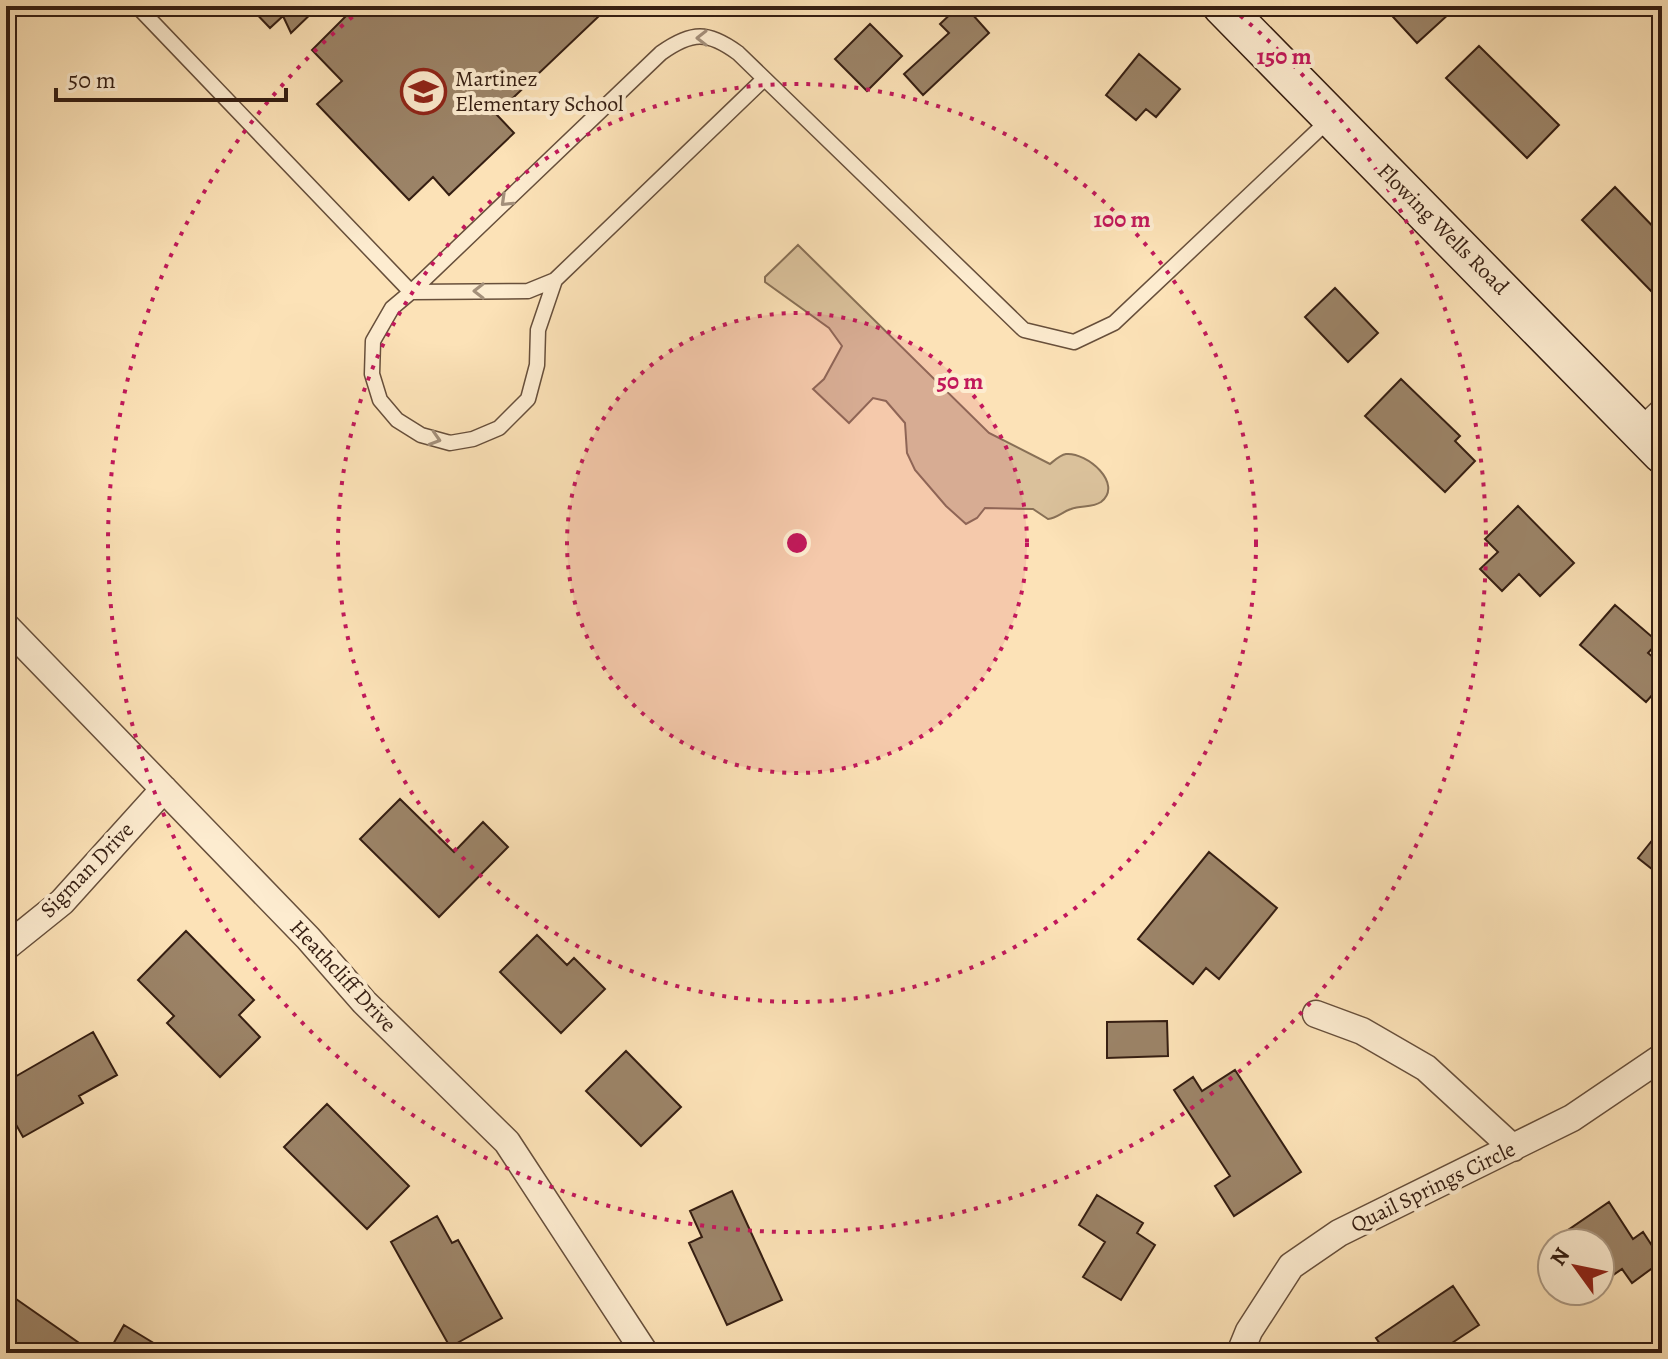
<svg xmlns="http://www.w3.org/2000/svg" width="1668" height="1359" viewBox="0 0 1668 1359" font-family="Alegreya,serif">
<rect width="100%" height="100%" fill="#fce2b7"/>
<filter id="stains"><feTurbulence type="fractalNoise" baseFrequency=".0025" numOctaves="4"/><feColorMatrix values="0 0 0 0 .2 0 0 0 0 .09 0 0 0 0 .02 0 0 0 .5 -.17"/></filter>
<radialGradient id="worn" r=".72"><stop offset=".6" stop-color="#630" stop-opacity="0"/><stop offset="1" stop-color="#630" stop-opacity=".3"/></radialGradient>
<!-- green -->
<path fill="#dac19b" stroke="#887056" stroke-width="2" d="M 798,245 L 989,433 L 1050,464 C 1055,460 1060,455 1066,454 C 1087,452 1124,484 1101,502 C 1092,508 1081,505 1071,509 C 1062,512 1057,518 1048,519 L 1033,509 L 985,508 L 977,518 L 966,524 L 946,506 L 915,470 L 907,453 L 905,423 L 886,401 L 873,398 L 849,423 L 813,389 L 824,379 L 842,346 L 829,328 L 765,282 L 765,277 Z"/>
<!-- building -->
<path fill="#9c8468" stroke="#351e12" stroke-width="2" d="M 249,6 L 319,6 L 291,33 L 283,16 L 270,28 Z
M 356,6 L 589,6 L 599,16 L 496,114 L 514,133 L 449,195 L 433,177 L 409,200 L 317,104 L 342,81 L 312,50 Z
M 585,6 L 605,6 L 594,16 Z
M 959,6 L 965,6 L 989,33 L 923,95 L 904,74 L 949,33 L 940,24 Z
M 1383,6 L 1444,6 L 1450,13 L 1417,43 Z
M 870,24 L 902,56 L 867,91 L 835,59 Z
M 1479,46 L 1559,125 L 1527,158 L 1446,78 Z
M 1139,54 L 1180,89 L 1156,117 L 1146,109 L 1136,120 L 1106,95 Z
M 1615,187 L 1662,236 L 1662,288 L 1655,295 L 1582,220 Z
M 1335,288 L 1378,333 L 1348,362 L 1305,317 Z
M 1401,379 L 1460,436 L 1455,441 L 1475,461 L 1445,492 L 1365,416 Z
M 1518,506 L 1574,563 L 1540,596 L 1519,574 L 1502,591 L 1480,569 L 1498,552 L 1485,539 Z
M 1615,605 L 1658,642 L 1648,653 L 1662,665 L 1662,684 L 1646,702 L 1580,645 Z
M 400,799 L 454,852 L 483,822 L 508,847 L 439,917 L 360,839 Z
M 1662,828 L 1662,877 L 1638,858 Z
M 1209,852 L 1277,908 L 1219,979 L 1206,968 L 1193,984 L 1138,939 Z
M 186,931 L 254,1000 L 239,1015 L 260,1037 L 220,1077 L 167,1023 L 174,1016 L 138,980 Z
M 537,935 L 567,965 L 574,958 L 605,989 L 561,1033 L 500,972 Z
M 1167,1021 L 1168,1056 L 1107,1058 L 1107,1022 Z
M 93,1032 L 117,1075 L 79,1096 L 83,1103 L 23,1137 L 6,1107 L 6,1082 Z
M 626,1051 L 681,1107 L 641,1146 L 586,1091 Z
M 1235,1070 L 1301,1172 L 1234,1216 L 1215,1186 L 1230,1176 L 1174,1090 L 1193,1077 L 1202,1091 Z
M 327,1104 L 409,1186 L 367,1229 L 284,1147 Z
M 732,1191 L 782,1300 L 727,1325 L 689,1243 L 702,1237 L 690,1211 Z
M 1097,1195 L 1143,1223 L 1137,1233 L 1155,1245 L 1121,1300 L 1083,1277 L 1105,1242 L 1079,1225 Z
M 1609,1202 L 1633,1239 L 1643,1232 L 1662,1261 L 1632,1283 L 1622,1269 L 1600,1284 L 1600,1243 L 1552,1243 L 1552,1247 L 1549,1243 Z
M 437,1216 L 452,1243 L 458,1240 L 502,1318 L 450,1347 L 391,1242 Z
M 1453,1286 L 1479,1325 L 1446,1347 L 1450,1353 L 1386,1353 L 1376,1338 Z
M 6,1292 L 82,1345 L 76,1353 L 6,1353 Z
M 124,1325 L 170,1353 L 108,1353 Z"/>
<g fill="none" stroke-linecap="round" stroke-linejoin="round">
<defs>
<path id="lane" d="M 137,6 L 411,292 L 661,53 C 692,31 708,31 738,53 L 1024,330 L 1074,342 L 1114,323 L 1332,117
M 555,280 L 538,330 L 537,365 L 528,399 L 499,428 L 473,439 L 450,443 L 421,435 L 397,420 L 380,400 L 372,374 L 373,341 L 392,308 L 411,292 L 528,291 L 555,280 L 764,79"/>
<path id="street" d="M 1642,431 L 1662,412
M 6,626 L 308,938 L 364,1002 L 507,1142 L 645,1353
M 6,947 L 62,902 L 164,789
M 1316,1014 L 1362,1031 L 1426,1068 L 1513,1148
M 1240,1353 L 1249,1331 L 1291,1266 L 1339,1233 L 1572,1118 L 1662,1057"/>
<path id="secondary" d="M 1222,6 L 1662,454"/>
</defs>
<!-- lane casing -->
<use href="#lane" stroke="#674f3b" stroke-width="17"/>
<!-- street casing -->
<use href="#street" stroke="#674f3b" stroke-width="29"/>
<!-- secondary casing -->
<use href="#secondary" stroke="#351e12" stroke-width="41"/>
<!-- lane -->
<use href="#lane" stroke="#fdecd0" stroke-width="14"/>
<!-- street -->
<use href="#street" stroke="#fdecd0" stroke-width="26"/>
<!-- secondary -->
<use href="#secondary" stroke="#fdecd0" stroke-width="38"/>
</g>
<!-- one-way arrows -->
<defs><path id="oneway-chevron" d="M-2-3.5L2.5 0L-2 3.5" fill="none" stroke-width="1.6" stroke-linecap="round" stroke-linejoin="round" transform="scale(2)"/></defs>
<g stroke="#a38f7a">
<use href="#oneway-chevron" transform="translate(702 38) rotate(180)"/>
<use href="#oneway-chevron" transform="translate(506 201) rotate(136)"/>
<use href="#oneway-chevron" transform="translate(479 291) rotate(180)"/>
<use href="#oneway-chevron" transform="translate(435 439) rotate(17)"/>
</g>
<!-- distance rings -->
<circle cx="797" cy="543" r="230" fill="#c2185b" fill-opacity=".12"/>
<g fill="none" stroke="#c2185b" stroke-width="4" stroke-dasharray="4 8">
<circle cx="797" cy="543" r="230"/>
<circle cx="797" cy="543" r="459"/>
<path d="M1231 8A689 689 0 1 1 363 8"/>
</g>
<!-- icons -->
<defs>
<symbol id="school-ring" viewBox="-11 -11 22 22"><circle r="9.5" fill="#fdecd0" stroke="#8f2418" stroke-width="1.5"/><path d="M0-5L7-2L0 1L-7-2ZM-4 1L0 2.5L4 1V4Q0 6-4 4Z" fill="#8f2418"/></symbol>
</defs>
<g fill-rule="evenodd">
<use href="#school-ring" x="398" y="66" width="51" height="51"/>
</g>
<g text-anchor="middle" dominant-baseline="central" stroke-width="8" stroke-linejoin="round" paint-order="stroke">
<!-- poi labels -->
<g font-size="22" fill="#351e12" stroke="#fdecd0" text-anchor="start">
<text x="455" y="79">Martinez<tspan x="455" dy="25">Elementary School</tspan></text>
</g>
<!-- street labels -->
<g font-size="22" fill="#351e12" stroke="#fdecd0">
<text transform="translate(1443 229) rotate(45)">Flowing Wells Road</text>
<text transform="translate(87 870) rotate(-46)">Sigman Drive</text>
<text transform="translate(343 976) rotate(47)">Heathcliff Drive</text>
<text transform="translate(1433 1187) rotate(-26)">Quail Springs Circle</text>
</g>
</g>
<circle cx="797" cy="543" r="12" fill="#c2185b" stroke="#fdecd0" stroke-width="4"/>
<g font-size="24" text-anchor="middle" font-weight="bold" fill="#c2185b" stroke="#fdecd0" stroke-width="8" stroke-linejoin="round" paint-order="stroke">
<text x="1284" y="64">150 m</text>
<text x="1122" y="227">100 m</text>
<text x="960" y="389">50 m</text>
</g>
<!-- margin -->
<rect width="1668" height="1359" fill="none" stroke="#fce2b7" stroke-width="32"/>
<rect x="8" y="8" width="1652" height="1343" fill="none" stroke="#351e12" stroke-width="4"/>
<rect x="16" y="16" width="1636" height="1327" fill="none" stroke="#351e12" stroke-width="2"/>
<!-- north arrow -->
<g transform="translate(1576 1267) rotate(303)"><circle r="38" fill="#fdecd0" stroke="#ad9a84" stroke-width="2"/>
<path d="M0-6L14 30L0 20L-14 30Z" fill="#8f2418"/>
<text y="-12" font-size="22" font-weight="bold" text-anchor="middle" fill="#351e12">N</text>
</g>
<!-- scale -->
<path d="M56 88v12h230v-12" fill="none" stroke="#351e12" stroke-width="4"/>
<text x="68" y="88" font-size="24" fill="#351e12" stroke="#fdecd0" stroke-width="6" paint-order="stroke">50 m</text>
<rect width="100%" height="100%" filter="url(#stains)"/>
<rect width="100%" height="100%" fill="url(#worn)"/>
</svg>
